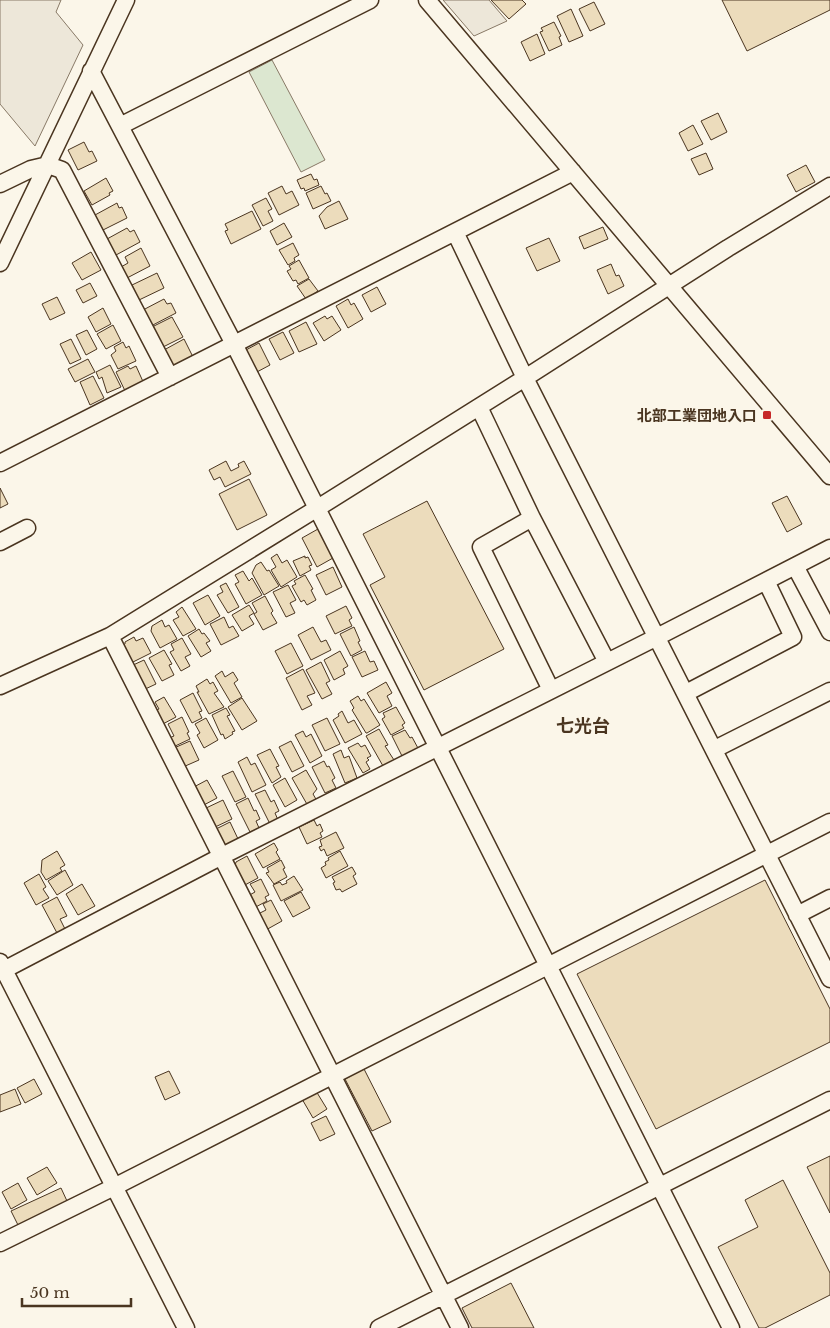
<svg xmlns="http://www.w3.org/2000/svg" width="830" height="1328" viewBox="0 0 830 1328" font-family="'Libre Baskerville','Noto Sans JP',serif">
<rect width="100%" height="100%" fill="#fbf6e9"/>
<!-- green -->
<path fill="#dce7d0" stroke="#887966" d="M 272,60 L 325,160 L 301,172 L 249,72 Z"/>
<!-- parking -->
<path fill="#ede7d9" stroke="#887966" d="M 0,0 L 61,0 L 56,12 L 83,45 L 35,146 L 0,104 Z
M 443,0 L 489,0 L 507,21 L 474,36 Z"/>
<!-- building -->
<path fill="#ecdcbc" stroke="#4a3520" d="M 491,0 L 522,0 L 526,4 L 509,19 Z
M 722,0 L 830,0 L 830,10 L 747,51 Z
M 594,2 L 605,24 L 590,31 L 579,9 Z
M 571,9 L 583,36 L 569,42 L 557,16 Z
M 554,22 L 561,36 L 559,37 L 562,45 L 549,51 L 540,32 L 543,31 L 541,28 Z
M 537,34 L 545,54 L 530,61 L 521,42 Z
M 718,113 L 727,132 L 711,140 L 701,121 Z
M 693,125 L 703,144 L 688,151 L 679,133 Z
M 84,142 L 89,152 L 92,151 L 97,161 L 78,170 L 68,150 Z
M 706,153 L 713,169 L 699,175 L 691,159 Z
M 806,165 L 815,182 L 796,192 L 787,175 Z
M 311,174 L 314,180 L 317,179 L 319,185 L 305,191 L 304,188 L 301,189 L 297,180 Z
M 106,178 L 113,191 L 109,193 L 110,195 L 92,205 L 84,191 Z
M 282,186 L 286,194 L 292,191 L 299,205 L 279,215 L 268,193 Z
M 321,186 L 325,194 L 327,193 L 331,201 L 313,209 L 306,193 Z
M 266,198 L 272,209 L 268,211 L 273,221 L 263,226 L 252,205 Z
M 339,201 L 348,219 L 325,229 L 319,216 L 327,207 Z
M 117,203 L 119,208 L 122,207 L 127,218 L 103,230 L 95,215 Z
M 252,211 L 261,229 L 231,244 L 225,231 L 228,230 L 225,224 Z
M 284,223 L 292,237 L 277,245 L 270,231 Z
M 603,227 L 608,239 L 584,249 L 579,237 Z
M 127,228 L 130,232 L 134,230 L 140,242 L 116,255 L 107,239 Z
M 549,238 L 560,261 L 537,271 L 526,248 Z
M 293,243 L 299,255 L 294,258 L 295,261 L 288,265 L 279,250 Z
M 141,248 L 150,266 L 127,278 L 121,267 L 128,263 L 125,257 Z
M 91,252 L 101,270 L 82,280 L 72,263 Z
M 299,260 L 309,278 L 298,284 L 296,280 L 293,281 L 287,271 L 291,269 L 289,266 Z
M 611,264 L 616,276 L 619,275 L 624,286 L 608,294 L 597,270 Z
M 157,273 L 164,288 L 139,300 L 132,285 Z
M 309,279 L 318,291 L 306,299 L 297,286 Z
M 90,283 L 97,296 L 83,303 L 76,290 Z
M 377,287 L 386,304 L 371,312 L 362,295 Z
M 57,297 L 65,313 L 50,320 L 42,304 Z
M 164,299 L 167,304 L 171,303 L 176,313 L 151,326 L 143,310 Z
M 348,299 L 351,305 L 354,303 L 363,319 L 348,328 L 336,306 Z
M 103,308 L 111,324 L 96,332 L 88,317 Z
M 325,316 L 327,319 L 332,316 L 341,330 L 324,341 L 313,323 Z
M 172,317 L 183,337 L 163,347 L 152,327 Z
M 306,322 L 317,344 L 299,352 L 289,331 Z
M 113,325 L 121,341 L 106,349 L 97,334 Z
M 87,330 L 97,349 L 86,355 L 76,335 Z
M 283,332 L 294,353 L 280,360 L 269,339 Z
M 71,339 L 81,359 L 70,364 L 60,344 Z
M 184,339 L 194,359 L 175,369 L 164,350 Z
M 123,342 L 126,348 L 129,346 L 136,361 L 118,369 L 111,355 L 116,351 L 114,347 Z
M 259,343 L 270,365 L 255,373 L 244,351 Z
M 88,359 L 95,372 L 75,382 L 68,369 Z
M 110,365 L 121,387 L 107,393 L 102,377 L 99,379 L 96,372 Z
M 128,366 L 130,369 L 136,366 L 145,386 L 127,395 L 116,372 Z
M 93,376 L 104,398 L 90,405 L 80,382 Z
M 226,461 L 231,471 L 239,467 L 238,464 L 244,461 L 251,474 L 225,487 L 220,477 L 214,480 L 209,470 Z
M 249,479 L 267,515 L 237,530 L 219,494 Z
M 0,488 L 8,504 L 0,508 Z
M 787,496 L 802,524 L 787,532 L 772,503 Z
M 427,501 L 504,649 L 424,690 L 370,585 L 385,577 L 363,534 Z
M 318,529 L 333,558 L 317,567 L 302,538 Z
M 277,554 L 282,563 L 287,560 L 297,577 L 281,587 L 271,570 L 276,567 L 271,558 Z
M 305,556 L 305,558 L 308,557 L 312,565 L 309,566 L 311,570 L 300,576 L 293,561 Z
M 261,562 L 267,571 L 269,570 L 279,586 L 264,595 L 252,573 L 256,565 Z
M 333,567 L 342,587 L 326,595 L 316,575 Z
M 243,571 L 249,581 L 252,578 L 262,595 L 246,604 L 235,584 L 239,582 L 235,575 Z
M 305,575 L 313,589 L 311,590 L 316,600 L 307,605 L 304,600 L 301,602 L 292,586 L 296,584 L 294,581 Z
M 226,583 L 239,607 L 228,613 L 217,595 L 223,592 L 220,586 Z
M 288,585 L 296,600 L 290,603 L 295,613 L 286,617 L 273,592 Z
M 208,595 L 220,616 L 205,625 L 193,603 Z
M 265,596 L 273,611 L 271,613 L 277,623 L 263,630 L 254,614 L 257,612 L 252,603 Z
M 249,605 L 254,613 L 249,616 L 254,624 L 242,631 L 232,615 Z
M 346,606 L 352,618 L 349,620 L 352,626 L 335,634 L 326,616 Z
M 182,607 L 196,629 L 183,636 L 173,620 L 179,617 L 176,612 Z
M 224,617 L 229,628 L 233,626 L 239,636 L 221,645 L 210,624 Z
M 162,620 L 165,627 L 169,625 L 177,639 L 160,648 L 151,631 L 152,626 Z
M 313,627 L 321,642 L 326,640 L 331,650 L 311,660 L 298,635 Z
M 354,627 L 360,641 L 358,642 L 362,650 L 351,656 L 340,634 Z
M 199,629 L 202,634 L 204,633 L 210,641 L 206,643 L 211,651 L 201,657 L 188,636 Z
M 134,637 L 136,641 L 143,638 L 151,653 L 131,663 L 122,646 L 125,644 L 125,642 Z
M 182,638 L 191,654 L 185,657 L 190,666 L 181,671 L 170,652 L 174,650 L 171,644 Z
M 291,643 L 303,666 L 287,674 L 275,651 Z
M 164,650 L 172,664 L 169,665 L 174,675 L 162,681 L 149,658 Z
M 340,651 L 348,666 L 343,669 L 345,674 L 334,680 L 324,660 Z
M 365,651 L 370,662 L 374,661 L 378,670 L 362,677 L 352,657 Z
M 144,660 L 156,684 L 141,691 L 131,666 Z
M 321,662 L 330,681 L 326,683 L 332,694 L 322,699 L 306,670 Z
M 303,669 L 315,693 L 307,696 L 312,705 L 302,710 L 286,678 Z
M 222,671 L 225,677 L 233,672 L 238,680 L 234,683 L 242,697 L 231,703 L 215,676 Z
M 207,679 L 210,684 L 213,682 L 218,691 L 214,693 L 224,707 L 209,714 L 197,692 L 199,692 L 196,686 Z
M 386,682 L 392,693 L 387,696 L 392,706 L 379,713 L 367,693 Z
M 193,693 L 202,711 L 199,712 L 202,718 L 192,723 L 180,700 Z
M 358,696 L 361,701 L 364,699 L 380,725 L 367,733 L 366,733 L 352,710 L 354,708 L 350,701 Z
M 164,697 L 176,717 L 161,725 L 154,711 L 159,709 L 155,702 Z
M 242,698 L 257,721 L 242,730 L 228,707 Z
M 396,707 L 405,723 L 402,725 L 404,728 L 391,735 L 382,719 L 385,717 L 383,713 Z
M 226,708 L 230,715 L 227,716 L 235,731 L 232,732 L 233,734 L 225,739 L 223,734 L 221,735 L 212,715 Z
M 342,711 L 348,723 L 354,720 L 362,734 L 345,743 L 333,720 L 339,716 L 338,714 Z
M 182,717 L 189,732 L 187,733 L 190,739 L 171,748 L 167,739 L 174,736 L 168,724 Z
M 206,718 L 218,740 L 204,748 L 197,735 L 200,733 L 195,724 Z
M 327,718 L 340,744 L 325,751 L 312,725 Z
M 379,729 L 388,745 L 385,746 L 394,760 L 383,766 L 366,736 Z
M 405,730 L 410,738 L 412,737 L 419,750 L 403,758 L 392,736 Z
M 303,731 L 306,737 L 311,734 L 322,756 L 310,763 L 295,735 Z
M 190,741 L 199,760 L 183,767 L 174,748 Z
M 291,741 L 304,766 L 292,772 L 279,747 Z
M 358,743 L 361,747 L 365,745 L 371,756 L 367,758 L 369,760 L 366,762 L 370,769 L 363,773 L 348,748 Z
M 270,749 L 279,766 L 276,767 L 281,777 L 272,783 L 257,755 Z
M 341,750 L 344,758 L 349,756 L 357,778 L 345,783 L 333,754 Z
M 247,757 L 251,765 L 255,763 L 266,785 L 252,792 L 238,762 Z
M 324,761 L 327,767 L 329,766 L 335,778 L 332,780 L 336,788 L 325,793 L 312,767 Z
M 306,770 L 317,789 L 313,794 L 317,801 L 308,806 L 292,778 Z
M 233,771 L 246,797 L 235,802 L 222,776 Z
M 285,778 L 297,800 L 285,807 L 273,785 Z
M 207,780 L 217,798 L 202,806 L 192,788 Z
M 265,790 L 271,802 L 274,800 L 279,811 L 275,813 L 278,820 L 270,824 L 255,794 Z
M 248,798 L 254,811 L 256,810 L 260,819 L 256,821 L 259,828 L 250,832 L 236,804 Z
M 223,800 L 232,819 L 213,828 L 204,809 Z
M 314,820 L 317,826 L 320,824 L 323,831 L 320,833 L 322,837 L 307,844 L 299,827 Z
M 230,822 L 239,841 L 221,850 L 212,831 Z
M 336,832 L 344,848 L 327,856 L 324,849 L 321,851 L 319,847 L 322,846 L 320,840 Z
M 274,843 L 278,850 L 276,852 L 280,859 L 263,868 L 255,854 Z
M 57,851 L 65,865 L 60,868 L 62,871 L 46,880 L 41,872 L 42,860 Z
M 340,851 L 348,866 L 326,878 L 321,868 L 326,865 L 325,862 L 329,860 L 328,858 Z
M 247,856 L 258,878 L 243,886 L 234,869 L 236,862 Z
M 281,860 L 285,868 L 283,869 L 287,877 L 274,884 L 266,873 L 269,872 L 267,868 Z
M 352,867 L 356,874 L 353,876 L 357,884 L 342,892 L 340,889 L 336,890 L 333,883 L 335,882 L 332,877 Z
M 65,870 L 73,885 L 57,895 L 48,881 Z
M 39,874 L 46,887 L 43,889 L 49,898 L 36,905 L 24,883 Z
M 294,876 L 303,890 L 281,901 L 273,885 L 280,882 L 282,885 L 287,883 L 286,881 Z
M 261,879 L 269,895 L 265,897 L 267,901 L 252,909 L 246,897 L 255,892 L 250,884 Z
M 765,880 L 830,1009 L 830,1042 L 656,1129 L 577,974 Z
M 82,884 L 95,906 L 78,915 L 66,894 Z
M 301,892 L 310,908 L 293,917 L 284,901 Z
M 57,897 L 67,916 L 60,919 L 65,929 L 57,933 L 42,905 Z
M 271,900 L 282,921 L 264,931 L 256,915 L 266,910 L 263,904 Z
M 364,1069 L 391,1122 L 372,1131 L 345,1079 Z
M 169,1071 L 180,1093 L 165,1100 L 155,1077 Z
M 34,1079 L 42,1094 L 25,1103 L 17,1088 Z
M 15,1089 L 21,1104 L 0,1112 L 0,1095 Z
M 316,1091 L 327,1109 L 313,1118 L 302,1099 Z
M 326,1116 L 335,1134 L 320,1141 L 311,1123 Z
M 830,1156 L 830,1213 L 807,1167 Z
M 47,1167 L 57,1183 L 37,1195 L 27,1178 Z
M 783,1180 L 830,1273 L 830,1295 L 765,1328 L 759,1328 L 718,1247 L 758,1227 L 745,1200 Z
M 18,1183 L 27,1200 L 11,1209 L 2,1192 Z
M 61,1188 L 67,1201 L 19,1227 L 11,1211 Z
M 511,1283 L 534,1328 L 472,1328 L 462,1308 Z"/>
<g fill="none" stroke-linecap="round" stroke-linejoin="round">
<defs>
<path id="minor" d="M 427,0 L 830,476
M 91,71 L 234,344 L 731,1328
M 120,126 L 370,0
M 0,184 L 31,169 L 48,165 L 62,170 L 170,377
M 455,232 L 525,378 L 830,979
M 0,263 L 126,0
M 479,407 L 532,518 L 607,662
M 0,463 L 573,172
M 532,518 L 481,547 L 551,690
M 0,542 L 27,528
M 795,566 L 830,632
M 110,636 L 460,1328
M 0,686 L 110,636 L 316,509 L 525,378 L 728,248 L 830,186
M 686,693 L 793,637 L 766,581
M 715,749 L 830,691
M 797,915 L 830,898
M 0,962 L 186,1328
M 0,972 L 220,857 L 657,637 L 830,548
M 0,1243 L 114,1187 L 830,822
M 379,1328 L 830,1100"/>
</defs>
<!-- minor casing -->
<use href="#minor" stroke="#4a3520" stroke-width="19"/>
<!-- minor -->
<use href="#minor" stroke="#fbf6e9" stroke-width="16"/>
</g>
<!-- markers -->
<rect fill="#c62828" stroke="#fbf6e9" stroke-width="2" x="762" y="410" width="10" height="10" rx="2.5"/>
<g text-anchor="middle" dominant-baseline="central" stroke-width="4" stroke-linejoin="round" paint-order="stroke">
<!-- poi labels -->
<g font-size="15" font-weight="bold" fill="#4a3520" stroke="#fbf6e9" text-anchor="end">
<text x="757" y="415">北部工業団地入口</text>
</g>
<!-- quarter labels -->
<g font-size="18" font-weight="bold" fill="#4a3520" stroke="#fbf6e9">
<text x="583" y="726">七光台</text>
</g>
</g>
<!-- scale -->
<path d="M22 1298v8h109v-8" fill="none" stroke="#4a3520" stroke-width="2.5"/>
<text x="30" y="1298" font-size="15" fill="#4a3520" stroke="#fbf6e9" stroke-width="4" paint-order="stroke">50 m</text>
</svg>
